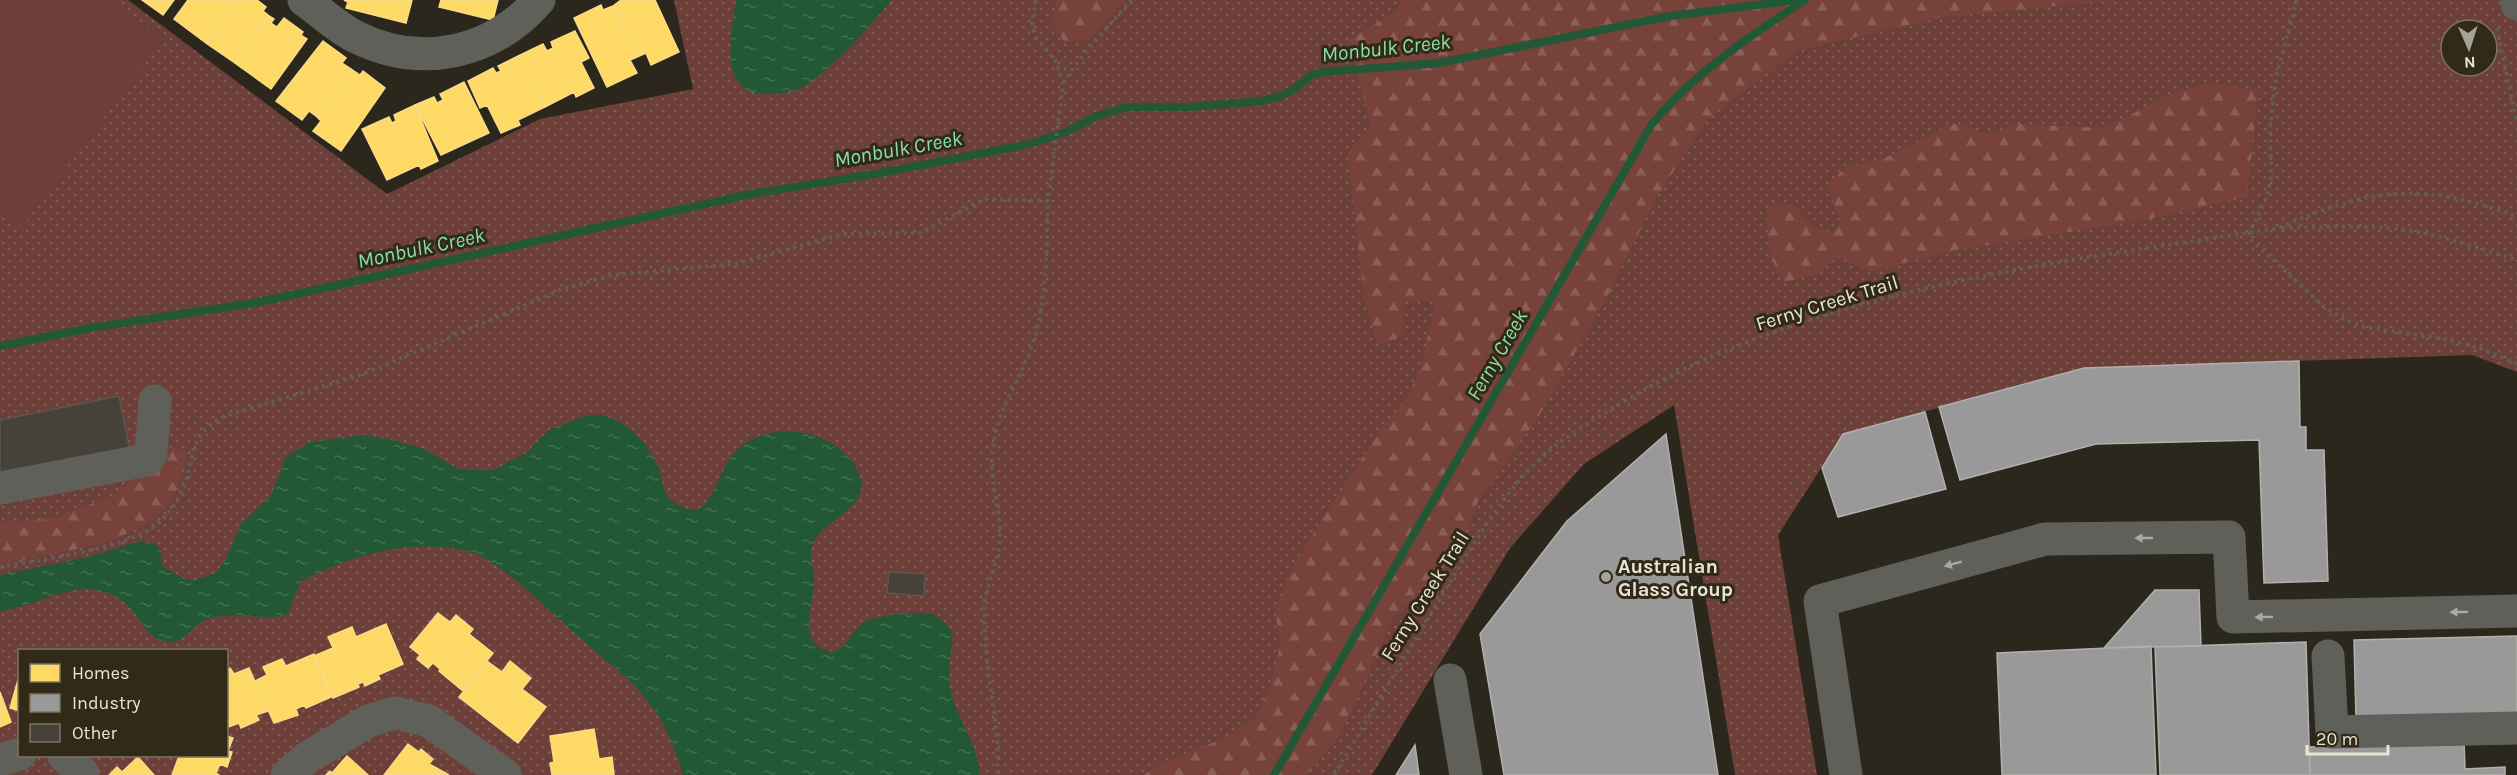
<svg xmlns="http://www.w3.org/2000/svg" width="2517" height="775" viewBox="0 0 2517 775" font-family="Karla,sans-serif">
<defs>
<pattern id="grass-dots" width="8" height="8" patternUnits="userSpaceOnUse" patternTransform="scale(1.5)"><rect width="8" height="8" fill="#6c4039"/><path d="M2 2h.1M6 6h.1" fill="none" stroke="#815b55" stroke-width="1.8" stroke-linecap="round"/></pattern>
<pattern id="forest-firs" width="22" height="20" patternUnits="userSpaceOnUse" patternTransform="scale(1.5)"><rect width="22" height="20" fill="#774239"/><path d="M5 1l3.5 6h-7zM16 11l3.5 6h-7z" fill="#8a5d55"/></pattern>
<pattern id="water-ripples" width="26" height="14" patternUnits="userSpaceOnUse" patternTransform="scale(1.5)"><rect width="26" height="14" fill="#225836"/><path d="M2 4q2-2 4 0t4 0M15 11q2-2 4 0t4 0" fill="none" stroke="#427052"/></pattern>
</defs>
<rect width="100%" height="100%" fill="#2b271c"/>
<!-- grass -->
<path fill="url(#grass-dots)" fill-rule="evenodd" d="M 0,0 L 128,0 L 387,194 L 540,119 L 693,89 L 674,0 L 2517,0 L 2517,372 L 2472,355 L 2084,368 L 1843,434 L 1778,535 L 1817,775 L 1735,775 L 1674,405 L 1584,464 L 1510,548 L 1372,775 L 0,775 ZM 2451,30 L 2487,30 L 2487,66 L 2451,66 ZM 20,650 L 226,650 L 226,756 L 20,756 Z"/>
<!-- forest -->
<path fill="url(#forest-firs)" d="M 1057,0 L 1125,0 L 1089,40 L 1064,42 L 1052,23 Z
M 1401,0 L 2117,0 L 1944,17 L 1799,50 L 1709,118 L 1658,195 L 1607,297 L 1539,416 L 1478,501 L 1459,549 L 1392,620 L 1341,734 L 1306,775 L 1144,775 L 1163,763 L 1225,738 L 1256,717 L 1270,688 L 1280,645 L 1275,609 L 1292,567 L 1381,429 L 1409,395 L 1421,364 L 1436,302 L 1405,301 L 1404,336 L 1377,344 L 1364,295 L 1347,153 L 1371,128 L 1349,40 L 1398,10 Z
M 2213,83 L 2258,91 L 2247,197 L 2138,221 L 1956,250 L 1872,271 L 1836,257 L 1818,275 L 1782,282 C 1770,261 1766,231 1767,207 L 1792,203 L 1813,228 L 1832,232 L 1841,223 L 1827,185 L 1845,168 L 1885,158 L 1953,123 L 1987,134 L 2017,124 L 2104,128 L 2178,91 Z
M 172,447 L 187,453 C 182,473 178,496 162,512 C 133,543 42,557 0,563 L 0,522 L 51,519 L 113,496 Z"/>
<!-- garden -->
<path fill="#6c4039" d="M 0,0 L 111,0 L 164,39 L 22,226 L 0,210 Z"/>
<!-- water -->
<path fill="url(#water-ripples)" d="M 736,0 L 892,0 C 867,29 839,62 808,84 C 797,92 781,94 768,94 C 717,97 731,33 736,0 Z
M 600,415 C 627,420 650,444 660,471 C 662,479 663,490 668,497 C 674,504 686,511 696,510 C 712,507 721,466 735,452 C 768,417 840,428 859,474 C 873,507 826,518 814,541 C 809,552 812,565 814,576 C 816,596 803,622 812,639 C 816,648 825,651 834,652 C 849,645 851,633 863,623 C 873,615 918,611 931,614 C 940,616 946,624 952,631 C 953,650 947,668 950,687 C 955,718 981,747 979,775 L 683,775 C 675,748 666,724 648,701 C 629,677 601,657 578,636 C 550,612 502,560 467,551 C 410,538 350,555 300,582 L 289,612 L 279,617 C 258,618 231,613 210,618 C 194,622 186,644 168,642 C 140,639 140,600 102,591 C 66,583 34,607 0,611 L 0,575 L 88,557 L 141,541 L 157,545 L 161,552 L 162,566 L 184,579 L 196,580 L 216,573 L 226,559 L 241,524 L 271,495 L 286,457 L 311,442 L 364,435 L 384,438 L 422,448 L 460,470 L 493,470 L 526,453 L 550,429 L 585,416 Z"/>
<!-- homes -->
<path fill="#ffd966" stroke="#f8dc88" stroke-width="1.5" d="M 142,0 L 174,0 L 163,15 Z
M 188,0 L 238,0 L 206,43 L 174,19 Z
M 238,0 L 257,0 L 266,7 L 263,11 L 269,16 L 235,63 L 206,43 Z
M 344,0 L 412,0 L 406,23 L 346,8 L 348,2 Z
M 441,0 L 498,0 L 493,20 L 439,7 Z
M 621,0 L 655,0 L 679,52 L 651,65 L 646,53 L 637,57 L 613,6 Z
M 601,5 L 603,10 L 613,6 L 637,57 L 630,60 L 637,73 L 607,87 L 574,18 Z
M 269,16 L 274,19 L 271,23 L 277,27 L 284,18 L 303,32 L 301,35 L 307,39 L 271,89 L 235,63 Z
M 575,31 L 589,58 L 581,62 L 594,88 L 576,97 L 574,92 L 545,107 L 520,55 L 543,44 L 547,51 L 553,48 L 551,42 Z
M 323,41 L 346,58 L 342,63 L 351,69 L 316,116 L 309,111 L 302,120 L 276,101 Z
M 520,55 L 545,107 L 518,120 L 520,125 L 501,133 L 487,105 L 480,108 L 468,81 L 493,68 L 496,73 L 501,71 L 498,66 Z
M 351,69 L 360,75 L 363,71 L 385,88 L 341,151 L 313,131 L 321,121 L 316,116 Z
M 464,82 L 489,133 L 441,155 L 415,105 L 434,97 L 437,103 L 443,100 L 440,94 Z
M 415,105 L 438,161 L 421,169 L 419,165 L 387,180 L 362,129 L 389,117 L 392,123 L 396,121 L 394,115 Z
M 438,613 L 450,622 L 456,615 L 473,629 L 469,634 L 493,653 L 463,691 L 439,671 L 440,669 L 433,663 L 428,668 L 417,659 L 420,655 L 410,647 Z
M 386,624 L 403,664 L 378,675 L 380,679 L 365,686 L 363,682 L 358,684 L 359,687 L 333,698 L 314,656 L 333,648 L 328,637 L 352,627 L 356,637 Z
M 314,654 L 333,696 L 306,708 L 304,705 L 296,709 L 298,715 L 274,723 L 255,681 L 267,675 L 263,667 L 282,659 L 286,666 Z
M 487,661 L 502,672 L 510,661 L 531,678 L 522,689 L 546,707 L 518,743 L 459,697 Z
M 230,668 L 234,674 L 249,668 L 268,711 L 256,715 L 259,720 L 241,728 L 239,723 L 226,728 L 226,669 Z
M 20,673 L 20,711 L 10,708 Z
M 0,692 L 11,722 L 0,727 Z
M 594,729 L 599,759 L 612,757 L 614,775 L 552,775 L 550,763 L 554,762 L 550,736 Z
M 226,736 L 233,738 L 228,751 L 232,752 L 227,767 L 220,764 L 216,773 L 219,775 L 172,775 L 179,756 L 226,756 Z
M 408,744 L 419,752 L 421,749 L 433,759 L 429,764 L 449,775 L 384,775 Z
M 347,756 L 368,775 L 326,775 L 330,771 L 332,773 Z
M 138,757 L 154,775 L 109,775 L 117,767 L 122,772 Z"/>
<!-- industry -->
<path fill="#999" stroke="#b1b0ac" stroke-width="1.5" d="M 2299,361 L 2300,427 L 2306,427 L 2306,450 L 2324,450 L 2328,581 L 2264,583 L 2259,440 L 2096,444 L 1960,480 L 1939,407 L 2084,368 Z
M 1925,412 L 1946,489 L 1838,517 L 1822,468 L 1843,434 Z
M 1666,434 L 1718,775 L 1504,775 L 1480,634 L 1567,521 Z
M 2155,590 L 2199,590 L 2201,646 L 2104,648 Z
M 2517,636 L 2517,715 L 2356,721 L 2354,640 Z
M 2306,642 L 2310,775 L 2160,775 L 2155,647 Z
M 2151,646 L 2156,775 L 2002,775 L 1997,653 Z
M 2464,741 L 2465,769 L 2505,767 L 2505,775 L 2310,775 L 2309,747 Z
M 1415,745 L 1419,775 L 1396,775 Z"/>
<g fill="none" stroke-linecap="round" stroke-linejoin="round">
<!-- stream -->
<path stroke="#225836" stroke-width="8" d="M 0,346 L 90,328 L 260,302 L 751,194 L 875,174 L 1025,145 L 1064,133 L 1097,116 L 1127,107 L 1192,107 L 1261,101 L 1281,96 L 1296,88 L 1311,75 L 1323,72 L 1440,63 L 1670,16 L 1797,0
M 1274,775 L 1652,124 C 1694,73 1750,36 1805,0"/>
</g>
<!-- building -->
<path fill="#474239" stroke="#5b564e" stroke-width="1.5" d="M 119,396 L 131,457 L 0,483 L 0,420 Z
M 889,572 L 925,574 L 924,596 L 887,593 Z"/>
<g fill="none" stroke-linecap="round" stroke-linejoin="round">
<!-- path -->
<path stroke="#5f5e59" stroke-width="4" stroke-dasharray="3 4.5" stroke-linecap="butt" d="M 1036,0 L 1032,25 L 1036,37 L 1056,62 L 1063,84 L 1048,201
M 2297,0 L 2276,77 L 2270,126 L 2271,178 L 2267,197 L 2249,233 L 2251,240 L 2323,306 L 2343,319 L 2364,327 L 2440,338 L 2479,348 L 2517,364
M 2497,28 L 2517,124
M 1063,83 L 1080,59 L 1131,0
M 2282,228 C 2320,227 2358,225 2397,229 C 2438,234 2478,248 2517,260
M 0,567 C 36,561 124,548 152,528 C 166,518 177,503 183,488 C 198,452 185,438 225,416 L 361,375 L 563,289 L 612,275 L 735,264 L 842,234 L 920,233 L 984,199 L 1048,201 C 1046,248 1048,301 1032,345 C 1020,380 997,410 993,447 C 989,475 998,501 1000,528 C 1001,555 992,570 986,594 C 984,603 985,613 985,622 C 984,676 1001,721 997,775
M 1334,775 C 1366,722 1398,668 1430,615 C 1457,570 1484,524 1517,483 C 1543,451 1578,429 1613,408 C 1808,288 2057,263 2279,228 C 2367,188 2425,181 2517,217"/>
<!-- minor -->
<path stroke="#60605b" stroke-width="33" d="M 304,0 C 321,12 338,28 356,37 C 421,69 492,54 539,0
M 2517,0 L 2517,4
M 0,488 L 147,460 L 151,453 L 155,401
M 2328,656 L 2332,732 L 2517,728
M 1450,680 L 1466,775
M 64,756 L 83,774
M 0,760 L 20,754
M 287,775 L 307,758 L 368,721 L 395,713 L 429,721 L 505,775
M 1846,775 L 1820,601 L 2045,539 L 2229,537 L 2233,617 L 2517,611"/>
</g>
<!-- one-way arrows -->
<defs><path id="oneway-solid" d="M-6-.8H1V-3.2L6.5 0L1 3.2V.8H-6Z" transform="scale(1.5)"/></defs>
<g fill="#aba9a0">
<use href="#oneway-solid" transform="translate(2144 538) rotate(180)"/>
<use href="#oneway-solid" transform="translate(1953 564) rotate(165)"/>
<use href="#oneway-solid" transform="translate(2459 612) rotate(179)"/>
<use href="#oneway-solid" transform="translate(2264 617) rotate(179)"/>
</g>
<!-- markers -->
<circle fill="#a6a296" stroke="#312a16" stroke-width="2" cx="1606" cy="577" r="6"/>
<g text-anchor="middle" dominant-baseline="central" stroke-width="6" stroke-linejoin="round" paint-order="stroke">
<!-- street labels -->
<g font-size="20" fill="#e9e4d8" stroke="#312a16">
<text transform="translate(1827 303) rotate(-17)">Ferny Creek Trail</text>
<text transform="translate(1425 596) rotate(-58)">Ferny Creek Trail</text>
</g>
<!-- poi labels -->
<g font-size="20" font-weight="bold" fill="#e9e4d8" stroke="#312a16" text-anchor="start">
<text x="1618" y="566">Australian<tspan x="1618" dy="23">Glass Group</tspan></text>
</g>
<!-- water labels -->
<g font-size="21" font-style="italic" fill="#89dfa7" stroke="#312a16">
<text transform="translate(1386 48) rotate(-6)">Monbulk Creek</text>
<text transform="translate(898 149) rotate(-10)">Monbulk Creek</text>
<text transform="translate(421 248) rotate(-12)">Monbulk Creek</text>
<text transform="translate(1497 355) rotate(-60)">Ferny Creek</text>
</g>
</g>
<!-- legend -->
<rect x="18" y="649" width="210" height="108" fill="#312a16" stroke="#7b7464" stroke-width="1.5"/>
<rect x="30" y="664" width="30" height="18" fill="#ffd966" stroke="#7b7464" stroke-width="1.5"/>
<text x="72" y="679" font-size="18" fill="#e9e4d8">Homes</text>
<rect x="30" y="694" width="30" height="18" fill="#999999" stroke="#7b7464" stroke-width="1.5"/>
<text x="72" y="709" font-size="18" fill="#e9e4d8">Industry</text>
<rect x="30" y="724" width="30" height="18" fill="#474239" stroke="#7b7464" stroke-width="1.5"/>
<text x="72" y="739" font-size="18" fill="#e9e4d8">Other</text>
<!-- north arrow -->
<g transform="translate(2469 48) rotate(177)"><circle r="28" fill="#312a16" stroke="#7b7464" stroke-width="1.5"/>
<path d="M0-4.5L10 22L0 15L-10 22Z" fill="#a6a296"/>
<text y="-9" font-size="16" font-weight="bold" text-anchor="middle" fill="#e9e4d8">N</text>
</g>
<!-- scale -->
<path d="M2307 745v9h81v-9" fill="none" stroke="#e9e4d8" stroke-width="3"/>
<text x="2316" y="745" font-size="18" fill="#e9e4d8" stroke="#312a16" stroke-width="4.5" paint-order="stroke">20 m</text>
</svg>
